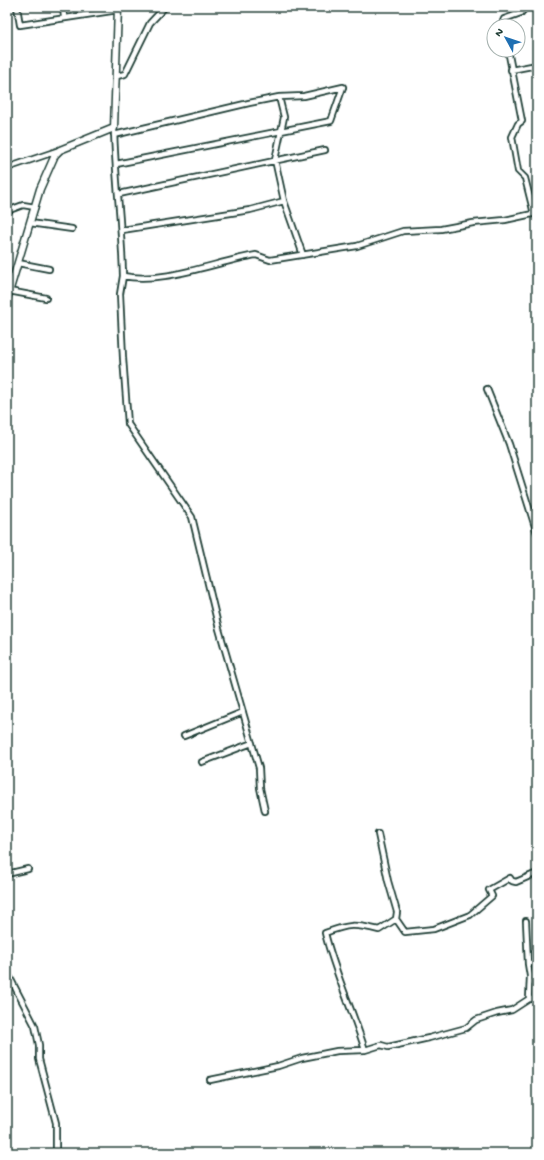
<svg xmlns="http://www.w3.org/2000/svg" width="544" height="1160" viewBox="0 0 544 1160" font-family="'Gochi Hand',sans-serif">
<rect width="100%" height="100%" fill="#fff"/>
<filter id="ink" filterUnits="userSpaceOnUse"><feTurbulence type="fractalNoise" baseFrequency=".025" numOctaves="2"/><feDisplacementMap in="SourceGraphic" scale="8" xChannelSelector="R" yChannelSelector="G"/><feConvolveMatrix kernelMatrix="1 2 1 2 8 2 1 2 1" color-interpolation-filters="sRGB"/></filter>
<g filter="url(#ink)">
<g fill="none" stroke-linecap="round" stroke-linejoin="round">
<defs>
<path id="street" d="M 17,7 L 20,25 L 118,10
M 63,7 L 64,17
M 501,26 L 504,19 L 521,13 L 526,7
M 508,50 L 522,121 L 518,124 L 512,137 L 518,171 L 525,178 L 534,214
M 511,70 L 537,65
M 117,76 L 125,74 L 150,23 L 165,7
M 279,97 L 284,117 L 275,160 L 284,201 L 303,255
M 114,128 C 115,177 122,227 123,276 C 164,284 215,262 256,255 L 270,260 L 357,246 L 403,231 L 441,229 L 473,223 L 505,220 L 537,213
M 114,135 L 249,103 L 279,97 L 304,96 L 343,87
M 116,164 L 331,121 L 343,87
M 7,168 L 60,150
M 119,194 L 325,150
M 7,211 L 23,205 L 35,207
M 30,223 L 72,229
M 122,230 L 250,210 L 284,201
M 18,263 L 49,269
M 123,276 L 120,294 L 123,358 L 128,424 L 192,517 L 219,629 L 259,768 L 260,788 L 265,811
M 9,291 L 46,298
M 487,389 L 509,444 L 537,533
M 184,736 L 243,712
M 202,762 L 252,743
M 7,874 L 28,869
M 396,919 L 405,932 L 434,929 L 470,915 L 492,896 L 489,890 L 510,878 L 512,881 L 516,882 L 537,873
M 526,921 L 528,964
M 537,962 L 528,964 L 530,976 L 529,999 L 537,999
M 7,972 L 35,1026 L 39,1045 L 39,1059 L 56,1123 L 56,1153
M 365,1050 C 353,1011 335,974 325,933 C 349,924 354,924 379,930 L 396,919 L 397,912 L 388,881 L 378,834
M 210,1080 L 278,1066 L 302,1058 L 337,1051 L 365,1050 L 381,1045 L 388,1047 L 429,1038 L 466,1028 L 476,1020 L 497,1013 L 512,1010 L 529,999"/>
<path id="secondary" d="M 7,299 L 40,189 L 55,155 L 60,150 L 114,128 L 118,7"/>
</defs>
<!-- street casing -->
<use href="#street" stroke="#1f3d34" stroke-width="8"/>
<!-- secondary casing -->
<use href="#secondary" stroke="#1f3d34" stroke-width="9"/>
<!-- street -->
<use href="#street" stroke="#fff" stroke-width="4.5"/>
<!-- secondary -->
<use href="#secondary" stroke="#fff" stroke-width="6"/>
</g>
</g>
<!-- margin -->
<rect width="544" height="1160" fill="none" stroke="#fff" stroke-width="24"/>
<rect x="12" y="12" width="520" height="1136" fill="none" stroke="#1f3d34" stroke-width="1.5" filter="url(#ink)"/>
<!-- north arrow -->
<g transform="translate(506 38) rotate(310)"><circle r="19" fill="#ffffff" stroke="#a5b1ae"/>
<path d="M0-3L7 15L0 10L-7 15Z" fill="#1f6fb2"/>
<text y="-6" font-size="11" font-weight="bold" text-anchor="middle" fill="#1f3d34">N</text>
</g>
</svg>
